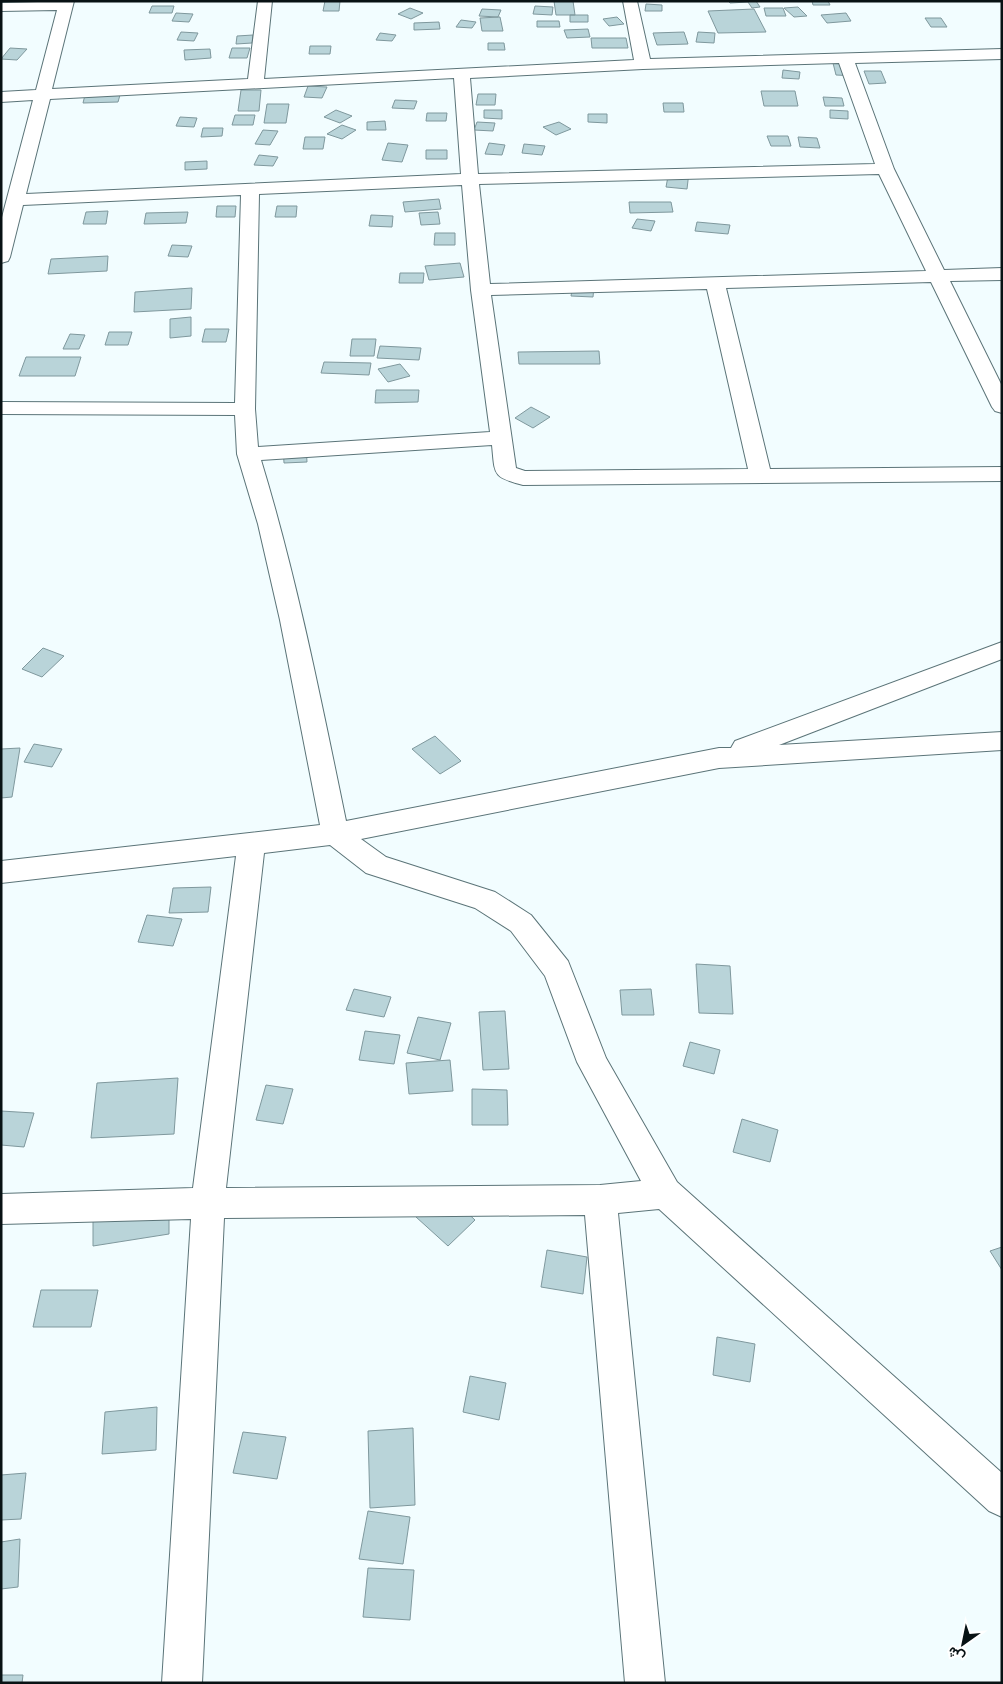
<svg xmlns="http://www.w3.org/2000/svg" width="1003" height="1684" viewBox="0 0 1003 1684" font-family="'Varela Round',Vazirmatn,sans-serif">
<rect width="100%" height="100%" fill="#f2fdff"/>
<!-- building -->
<path fill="#b9d4d9" stroke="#7f989d" d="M 325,1 L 340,1 L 339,11 L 323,11 Z
M 554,1 L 573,1 L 575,15 L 556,15 Z
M 728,1 L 756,1 L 760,7 L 752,8 L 748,2 L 730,3 Z
M 812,1 L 828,1 L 830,5 L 813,5 Z
M 646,4 L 662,5 L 662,11 L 645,11 Z
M 152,6 L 174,6 L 172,13 L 149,13 Z
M 535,6 L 553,7 L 552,15 L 533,14 Z
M 798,7 L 807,16 L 794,17 L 784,8 Z
M 410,8 L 423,13 L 411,19 L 398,14 Z
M 764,8 L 783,8 L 786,16 L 766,16 Z
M 482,9 L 501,10 L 498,17 L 479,16 Z
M 754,9 L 766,32 L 718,33 L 708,11 Z
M 176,13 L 193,14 L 189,22 L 172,21 Z
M 846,13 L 851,21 L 827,23 L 821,15 Z
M 570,15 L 588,15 L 588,22 L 570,22 Z
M 500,17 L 503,31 L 482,31 L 480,18 Z
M 617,17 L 624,24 L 609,26 L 603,19 Z
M 925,18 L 941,18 L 947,27 L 931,27 Z
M 461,20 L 476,22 L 472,28 L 456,27 Z
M 537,21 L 559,21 L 560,27 L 537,27 Z
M 439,22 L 440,29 L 414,30 L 414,23 Z
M 588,29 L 590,37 L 567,38 L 564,30 Z
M 181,32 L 198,33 L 194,41 L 177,40 Z
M 684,32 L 688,44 L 657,45 L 653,33 Z
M 698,32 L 715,33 L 714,43 L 696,42 Z
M 380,33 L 396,35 L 392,41 L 376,40 Z
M 253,35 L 252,43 L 236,44 L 237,36 Z
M 591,38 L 626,38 L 628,48 L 592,48 Z
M 488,43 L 504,43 L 505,50 L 488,50 Z
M 310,46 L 331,46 L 330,54 L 309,54 Z
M 10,48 L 27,49 L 17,60 L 1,59 Z
M 232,48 L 250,48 L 247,58 L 229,58 Z
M 210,49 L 211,58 L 185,60 L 184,50 Z
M 833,63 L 855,63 L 857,76 L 836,75 Z
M 783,70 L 800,72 L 799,79 L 782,78 Z
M 864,71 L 881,71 L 886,83 L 869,84 Z
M 308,86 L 327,87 L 322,98 L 304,97 Z
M 241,90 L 261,90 L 259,111 L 238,111 Z
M 761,91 L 795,91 L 798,106 L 764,106 Z
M 478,94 L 496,94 L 495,105 L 476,105 Z
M 85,95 L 120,95 L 118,102 L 83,103 Z
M 823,97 L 842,98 L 844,106 L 825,106 Z
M 395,100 L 417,101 L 414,109 L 392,108 Z
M 663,103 L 683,103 L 684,112 L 664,112 Z
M 267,104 L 289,104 L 286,123 L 264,123 Z
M 336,110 L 352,116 L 340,123 L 324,117 Z
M 484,110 L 502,110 L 502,119 L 484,118 Z
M 830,110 L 848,111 L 848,119 L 830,118 Z
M 427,113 L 447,113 L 446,121 L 426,121 Z
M 588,114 L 607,114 L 607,123 L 588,122 Z
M 235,115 L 255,115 L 253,125 L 232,125 Z
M 180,117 L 197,118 L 194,127 L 176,126 Z
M 385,121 L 386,130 L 367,130 L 367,122 Z
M 477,122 L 495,123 L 493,131 L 474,130 Z
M 559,122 L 571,129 L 556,135 L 543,127 Z
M 342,125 L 356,130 L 342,139 L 327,134 Z
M 203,128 L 223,128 L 222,136 L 201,137 Z
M 263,130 L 278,131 L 270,145 L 255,144 Z
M 767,136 L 788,136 L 791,146 L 771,146 Z
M 305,137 L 325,137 L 323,149 L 303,149 Z
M 798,137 L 817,138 L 820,148 L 800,147 Z
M 388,143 L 408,145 L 402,162 L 382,160 Z
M 489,143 L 505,145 L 502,155 L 485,154 Z
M 524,144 L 545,146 L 542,155 L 522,153 Z
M 426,150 L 447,150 L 447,159 L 426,159 Z
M 259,155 L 278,157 L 273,166 L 254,165 Z
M 207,161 L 207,169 L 185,170 L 185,162 Z
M 669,171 L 689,172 L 687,189 L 666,187 Z
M 439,199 L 441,209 L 405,212 L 403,202 Z
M 629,202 L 671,202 L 673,212 L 630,213 Z
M 217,206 L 236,206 L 235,217 L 216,217 Z
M 277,206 L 297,206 L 296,217 L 275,217 Z
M 108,211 L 106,224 L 83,224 L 86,212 Z
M 188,212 L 186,223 L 144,224 L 146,213 Z
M 438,212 L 440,224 L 421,225 L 419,213 Z
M 371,215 L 393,216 L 392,227 L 369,226 Z
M 637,219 L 655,221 L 651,231 L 632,228 Z
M 697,222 L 730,225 L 728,234 L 695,231 Z
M 435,233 L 455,233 L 455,245 L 434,245 Z
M 172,245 L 192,246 L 188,257 L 168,256 Z
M 108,256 L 107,271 L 48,274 L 51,259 Z
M 460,263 L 464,277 L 429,280 L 425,266 Z
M 400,273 L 424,273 L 423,283 L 399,283 Z
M 573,284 L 594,286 L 593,297 L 571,296 Z
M 192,288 L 191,309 L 134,312 L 135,292 Z
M 191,317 L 191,336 L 170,338 L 170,319 Z
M 205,329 L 229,329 L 226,342 L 202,342 Z
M 109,332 L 132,332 L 128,345 L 105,345 Z
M 70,334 L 85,335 L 79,349 L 63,349 Z
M 352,339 L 376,339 L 374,356 L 350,356 Z
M 380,346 L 421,348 L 419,360 L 377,358 Z
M 599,351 L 600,364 L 519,364 L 518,352 Z
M 26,357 L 81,357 L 75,376 L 19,376 Z
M 324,362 L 371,363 L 369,375 L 321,373 Z
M 400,364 L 410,376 L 388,382 L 378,369 Z
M 376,390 L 419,390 L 418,402 L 375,403 Z
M 531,407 L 550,417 L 533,428 L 515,418 Z
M 306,445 L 307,462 L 284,463 L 283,447 Z
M 43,648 L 64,656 L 42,677 L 22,669 Z
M 435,736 L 461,761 L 440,774 L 412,749 Z
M 34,744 L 62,749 L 52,767 L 24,762 Z
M 20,748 L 12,797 L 1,798 L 1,749 Z
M 211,887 L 208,912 L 169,913 L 173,888 Z
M 147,915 L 182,919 L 173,946 L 138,942 Z
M 696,964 L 730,966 L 733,1014 L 699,1013 Z
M 354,989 L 391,997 L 384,1017 L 346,1010 Z
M 651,989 L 654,1015 L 622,1015 L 620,990 Z
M 505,1011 L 509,1069 L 483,1070 L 479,1012 Z
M 418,1017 L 451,1023 L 440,1060 L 407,1053 Z
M 365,1031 L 400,1035 L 394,1064 L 359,1060 Z
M 690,1042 L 720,1050 L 714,1074 L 683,1066 Z
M 450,1060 L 453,1091 L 409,1094 L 406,1063 Z
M 178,1078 L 174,1134 L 91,1138 L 97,1083 Z
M 266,1085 L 293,1089 L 283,1124 L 256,1120 Z
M 472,1089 L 507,1090 L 508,1125 L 472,1125 Z
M 1,1111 L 34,1113 L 24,1147 L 1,1145 Z
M 742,1119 L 778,1130 L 770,1162 L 733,1152 Z
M 444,1191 L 475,1220 L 448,1246 L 416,1217 Z
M 169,1200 L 169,1234 L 93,1246 L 93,1211 Z
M 1002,1247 L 1002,1270 L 990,1251 Z
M 547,1250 L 587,1257 L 583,1294 L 541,1287 Z
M 41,1290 L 98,1290 L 91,1327 L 33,1327 Z
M 717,1337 L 755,1344 L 750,1382 L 713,1375 Z
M 470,1376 L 506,1383 L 499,1420 L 463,1412 Z
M 157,1407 L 156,1450 L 102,1454 L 105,1412 Z
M 413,1428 L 415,1505 L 370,1508 L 368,1431 Z
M 243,1432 L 286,1437 L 277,1479 L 233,1473 Z
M 26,1473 L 21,1519 L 1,1520 L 1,1475 Z
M 368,1511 L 410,1517 L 403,1564 L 359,1559 Z
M 20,1539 L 18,1587 L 1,1589 L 1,1542 Z
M 368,1568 L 414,1570 L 410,1620 L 363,1617 Z
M 1,1675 L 23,1675 L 22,1683 L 1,1683 Z"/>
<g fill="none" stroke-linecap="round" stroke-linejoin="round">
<defs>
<path id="minor" d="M 74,1 L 52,89 L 248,79 L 258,1 L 272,1 L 264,79 L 634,60 L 623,1 L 637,1 L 650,59 L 1002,49 L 1002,59 L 855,63 L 894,169 L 944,270 L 1002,268 L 1002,280 L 950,281 L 1002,386 L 1002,413 L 995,411 L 992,407 L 931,282 L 726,288 L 770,469 L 1002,467 L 1002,481 L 523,485 C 492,477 495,475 492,445 L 261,460 C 297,578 321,700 346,821 L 719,748 L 731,748 L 735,741 L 1002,642 L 1002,659 L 779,745 L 1002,732 L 1002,750 L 719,768 L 361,839 L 386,857 L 495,892 L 531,915 L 568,961 L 606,1058 L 677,1182 L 1002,1473 L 1002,1517 L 989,1511 L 659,1209 L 618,1213 L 665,1683 L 625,1683 L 585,1215 L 224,1218 L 202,1683 L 162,1683 L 191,1219 L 1,1224 L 1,1194 L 193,1188 L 236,856 L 1,883 L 1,861 L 320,825 L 280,620 L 258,524 L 237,454 L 235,415 L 1,414 L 1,402 L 235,403 L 241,195 L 23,205 L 10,257 L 8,261 L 1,263 L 1,221 L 33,100 L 1,102 L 1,92 L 36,90 L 57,10 L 1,11 L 1,3 ZM 839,63 L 875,164 L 478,174 L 470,78 L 643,69 ZM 454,78 L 461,174 L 26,194 L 50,99 ZM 879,174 L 926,271 L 490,284 L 479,184 ZM 462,185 L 471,290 L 490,432 L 258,447 L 255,409 L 259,194 ZM 707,289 L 748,469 L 525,471 L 516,468 L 491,295 ZM 330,845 L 366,873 L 475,908 L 511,931 L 545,976 L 577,1062 L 641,1181 L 600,1185 L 226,1188 L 264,853 Z"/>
</defs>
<!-- minor casing -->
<use href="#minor" stroke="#5b7478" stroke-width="2"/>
<!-- minor -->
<use href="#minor" fill="#fff" fill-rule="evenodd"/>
</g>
<!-- border -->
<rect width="1003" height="1684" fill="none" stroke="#081214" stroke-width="5"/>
<!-- north arrow -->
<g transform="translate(963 1644) rotate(213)" stroke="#ffffff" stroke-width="4" paint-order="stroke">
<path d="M0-4L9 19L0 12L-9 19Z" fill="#081214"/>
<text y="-8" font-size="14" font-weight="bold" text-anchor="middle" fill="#081214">ش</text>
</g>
</svg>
